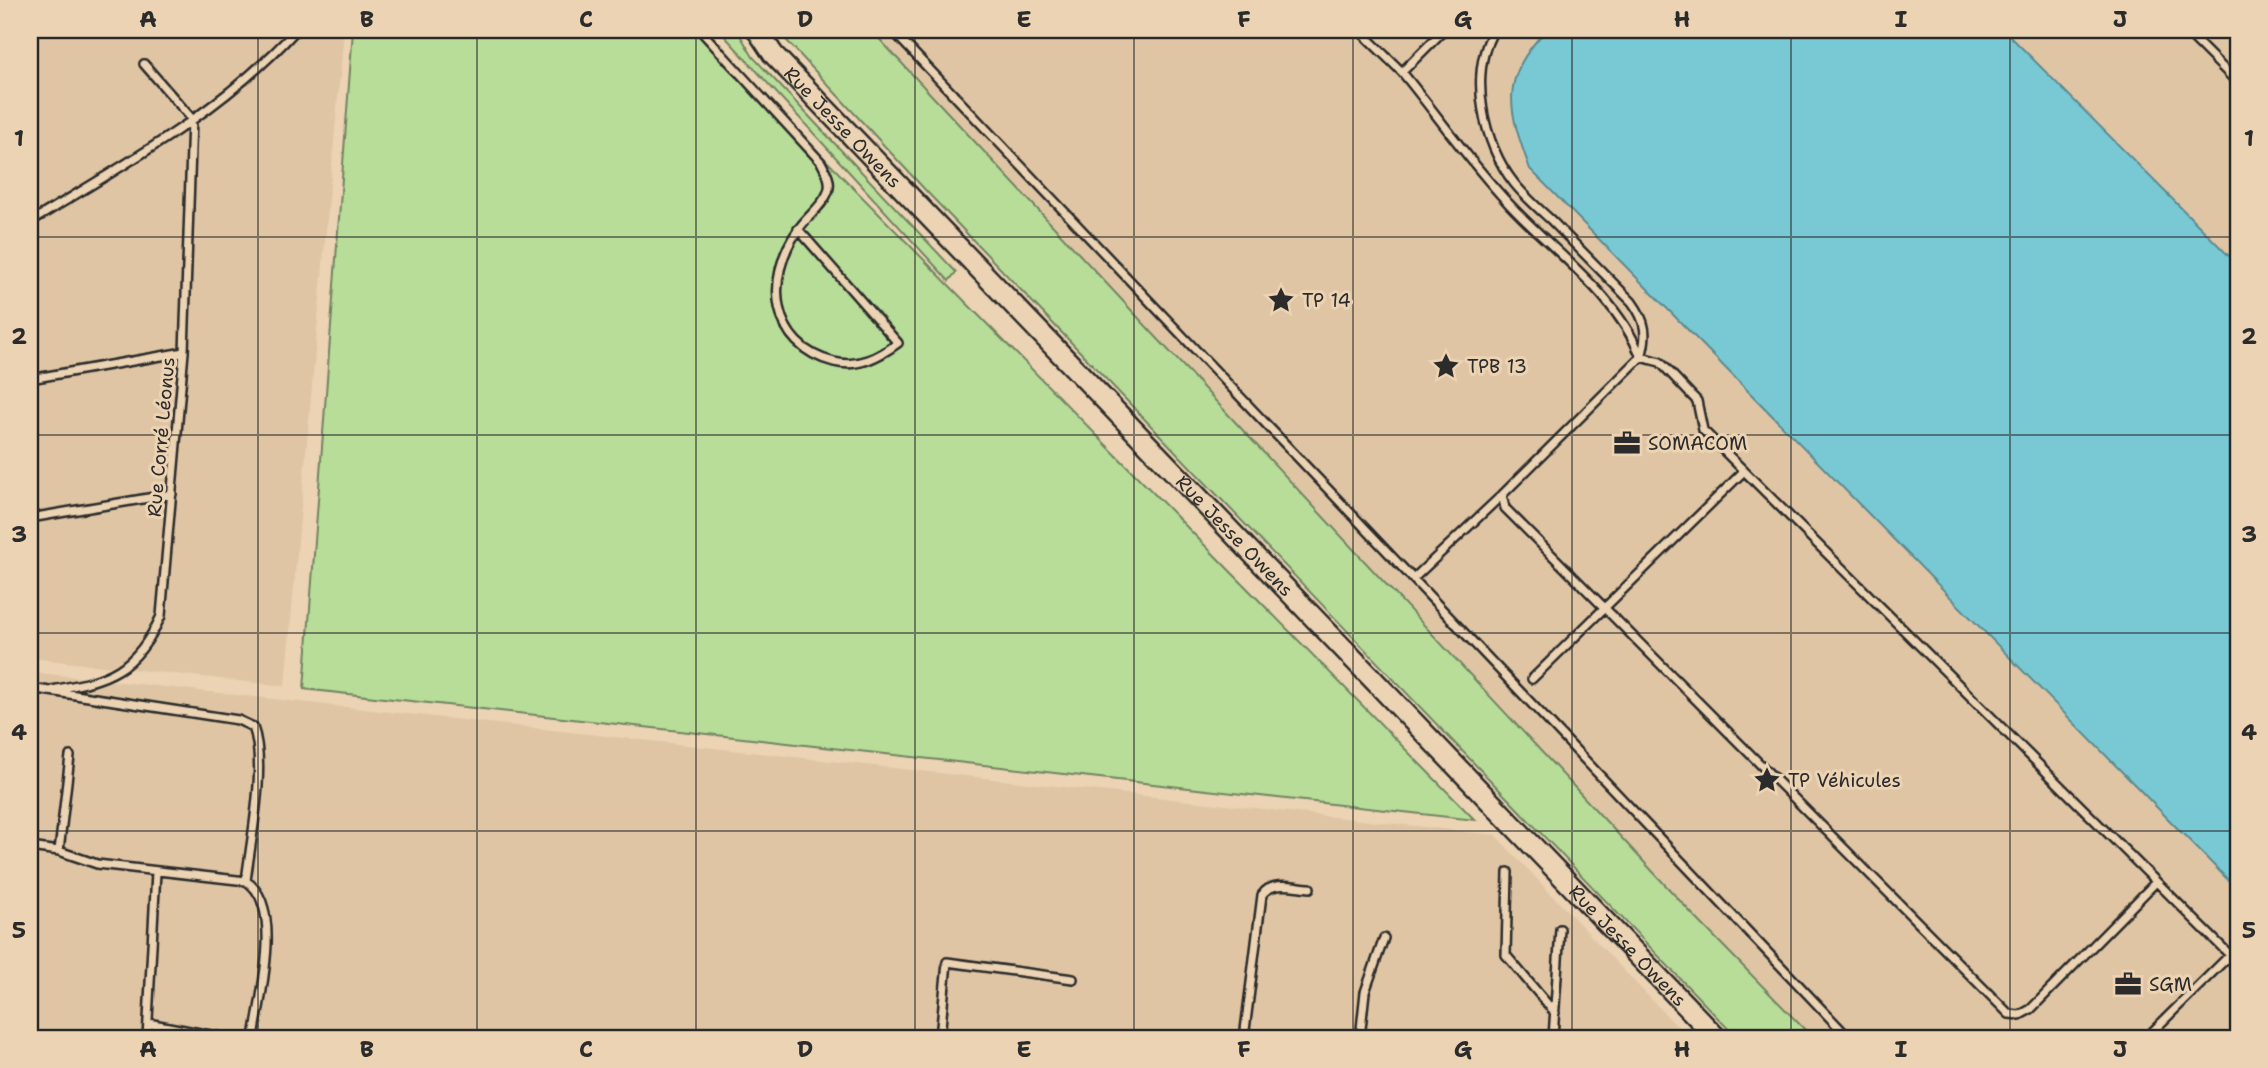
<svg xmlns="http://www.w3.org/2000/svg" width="2268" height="1068" viewBox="0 0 2268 1068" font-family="'Shantell Sans',sans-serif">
<rect width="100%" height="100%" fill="#ebd3b3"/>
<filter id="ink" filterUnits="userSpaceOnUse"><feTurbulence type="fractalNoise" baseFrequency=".0143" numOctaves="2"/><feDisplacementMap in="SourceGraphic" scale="14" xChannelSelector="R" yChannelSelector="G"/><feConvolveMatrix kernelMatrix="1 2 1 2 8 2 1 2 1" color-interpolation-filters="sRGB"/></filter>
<g filter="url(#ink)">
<!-- built -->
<path fill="#dfc5a4" d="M 30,30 L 344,30 L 285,686 L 30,658 Z
M 777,30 L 2238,30 L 2238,1038 L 1737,1038 L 929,194 Z
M 30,672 L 1495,835 L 1688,1038 L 30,1038 Z"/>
<!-- green -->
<path fill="#b7dd99" stroke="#718462" stroke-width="2" d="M 353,30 L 698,30 L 1475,820 L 304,689 Z
M 719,30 L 737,30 L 753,57 L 956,272 L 949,281 Z
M 777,30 L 871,30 L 1696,918 L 1813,1038 L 1737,1038 L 929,194 Z"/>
<!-- water -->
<path fill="#79c9d5" stroke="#5a8a91" stroke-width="2" d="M 1546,30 L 2004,30 L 2238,265 L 2238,890 L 1530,169 C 1508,109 1499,80 1546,30 Z"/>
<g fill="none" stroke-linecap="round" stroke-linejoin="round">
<defs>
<path id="service" d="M 700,30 L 821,162 C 826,172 832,181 828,192 C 823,206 806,217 798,230 C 764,278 770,346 834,362 C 858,368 879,357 898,343 L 798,229
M 892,30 L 1849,1038
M 1359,30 L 1402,72
M 1444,30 L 1402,72 C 1438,116 1471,164 1510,205 C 1554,252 1617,295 1641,357 L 1660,362 L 1697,401 L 1703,430 L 2238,963
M 1494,30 C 1468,74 1483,144 1514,183 C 1525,197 1539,209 1552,221 C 1579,248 1605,275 1632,302 C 1646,321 1648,335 1641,357 L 1502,495 L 1505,508 L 2009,1014 L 2020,1015 L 2031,1009 L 2156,882
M 2185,30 L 2238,83
M 30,222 C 122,166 223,111 296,30
M 30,379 L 184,352
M 30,518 L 172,494
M 1413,579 L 1502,495
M 1532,679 L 1744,471
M 30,688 L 238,720 L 253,727 C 267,764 251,839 246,881 L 97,864 L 59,851 L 30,847
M 52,690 C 109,680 136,671 161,616 L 184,352 L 192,119 L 144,64
M 59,851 L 70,756
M 1508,872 L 1506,955 L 1555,1013
M 246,881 C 285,905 259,1000 254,1038
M 148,1023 L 226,1038
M 147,1038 L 156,872
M 940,1038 L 947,962 L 1073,979
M 1244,1038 L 1262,895 C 1272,880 1294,887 1310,888
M 1360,1038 L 1365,992 L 1384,938
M 1553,1038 L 1560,929
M 2146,1038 L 2230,955"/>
<g id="secondary">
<path id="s1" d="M 757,30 L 773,54 L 1717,1038"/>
</g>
</defs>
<!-- service casing -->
<use href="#service" stroke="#2b2b2b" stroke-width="12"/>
<!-- secondary casing -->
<use href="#secondary" stroke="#2b2b2b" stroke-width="24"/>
<!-- service -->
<use href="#service" stroke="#ebd3b3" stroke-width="7"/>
<!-- secondary -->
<use href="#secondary" stroke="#ebd3b3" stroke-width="19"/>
</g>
</g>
<!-- grid -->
<path fill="none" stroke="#2b2b2b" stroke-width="2" stroke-opacity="0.55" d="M 258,30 L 258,1038M 477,30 L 477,1038M 696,30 L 696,1038M 915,30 L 915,1038M 1134,30 L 1134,1038M 1353,30 L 1353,1038M 1572,30 L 1572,1038M 1791,30 L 1791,1038M 2010,30 L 2010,1038M 30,237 L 2238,237M 30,435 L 2238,435M 30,633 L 2238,633M 30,831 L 2238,831"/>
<!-- icons -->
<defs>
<symbol id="sight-bare" viewBox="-9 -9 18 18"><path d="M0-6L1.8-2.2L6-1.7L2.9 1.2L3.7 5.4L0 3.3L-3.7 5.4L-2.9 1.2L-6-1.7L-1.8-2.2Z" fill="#2b2b2b" stroke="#ebd3b3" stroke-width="2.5" paint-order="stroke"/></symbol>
<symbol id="office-bare" viewBox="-9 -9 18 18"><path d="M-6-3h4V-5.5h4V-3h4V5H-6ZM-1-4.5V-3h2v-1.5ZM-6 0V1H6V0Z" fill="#2b2b2b" stroke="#ebd3b3" stroke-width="2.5" paint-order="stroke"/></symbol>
</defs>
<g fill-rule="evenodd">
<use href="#sight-bare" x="1262" y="281" width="38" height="38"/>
<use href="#sight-bare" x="1427" y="347" width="38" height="38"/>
<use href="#office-bare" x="1608" y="424" width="38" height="38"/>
<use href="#sight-bare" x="1748" y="761" width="38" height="38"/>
<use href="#office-bare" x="2109" y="965" width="38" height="38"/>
</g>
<g text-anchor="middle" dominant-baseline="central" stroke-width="6" stroke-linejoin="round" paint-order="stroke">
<!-- street labels -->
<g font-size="19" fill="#2b2b2b" stroke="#ebd3b3">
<text stroke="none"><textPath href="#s1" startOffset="130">Rue Jesse Owens</textPath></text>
<text transform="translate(161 437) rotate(-85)">Rue Corré Léonus</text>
<text stroke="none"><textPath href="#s1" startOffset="696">Rue Jesse Owens</textPath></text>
<text stroke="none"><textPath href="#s1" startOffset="1264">Rue Jesse Owens</textPath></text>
</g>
<!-- poi labels -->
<g font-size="19" fill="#2b2b2b" stroke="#ebd3b3" text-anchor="start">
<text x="1302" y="300">TP 14</text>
<text x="1467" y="366">TPB 13</text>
<text x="1648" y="443">SOMACOM</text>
<text x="1788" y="780">TP Véhicules</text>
<text x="2149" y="984">SGM</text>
</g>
</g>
<!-- margin -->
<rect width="2268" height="1068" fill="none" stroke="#ebd3b3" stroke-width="77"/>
<rect x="38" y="38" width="2192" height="992" fill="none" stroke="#2b2b2b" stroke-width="2.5"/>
<g font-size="23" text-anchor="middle" font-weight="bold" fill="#2b2b2b">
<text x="148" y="27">A</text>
<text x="367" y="27">B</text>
<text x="586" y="27">C</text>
<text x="805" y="27">D</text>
<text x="1024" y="27">E</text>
<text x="1244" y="27">F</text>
<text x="1463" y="27">G</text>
<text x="1682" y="27">H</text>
<text x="1901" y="27">I</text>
<text x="2120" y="27">J</text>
<text x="19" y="146">1</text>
<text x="2249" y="146">1</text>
<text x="19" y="344">2</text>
<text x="2249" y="344">2</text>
<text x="19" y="542">3</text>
<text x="2249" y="542">3</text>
<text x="19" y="740">4</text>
<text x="2249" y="740">4</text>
<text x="19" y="938">5</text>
<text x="2249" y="938">5</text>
<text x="148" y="1057">A</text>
<text x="367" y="1057">B</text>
<text x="586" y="1057">C</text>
<text x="805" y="1057">D</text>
<text x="1024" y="1057">E</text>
<text x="1244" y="1057">F</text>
<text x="1463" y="1057">G</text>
<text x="1682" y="1057">H</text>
<text x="1901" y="1057">I</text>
<text x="2120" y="1057">J</text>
</g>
</svg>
